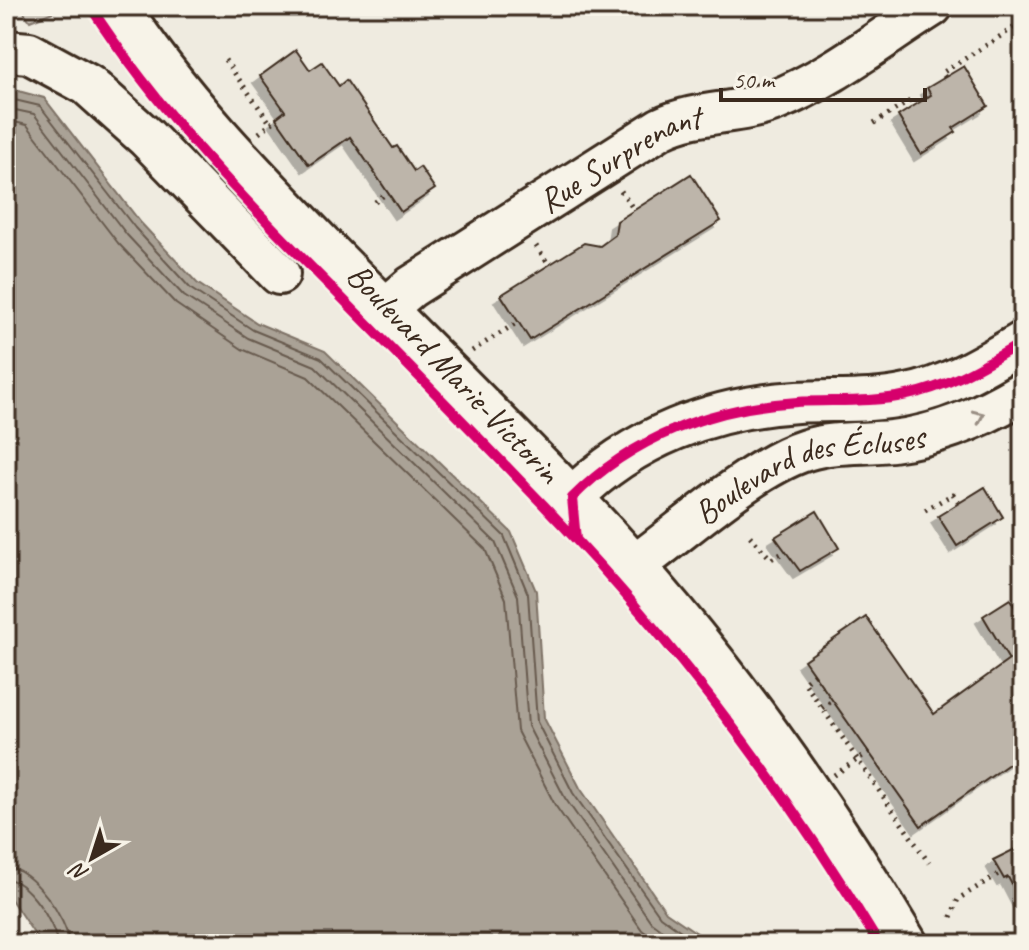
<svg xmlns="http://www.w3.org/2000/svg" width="1029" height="950" viewBox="0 0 1029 950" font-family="Caveat,sans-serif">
<defs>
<filter id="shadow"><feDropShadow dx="-7" dy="7" stdDeviation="0" flood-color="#0004"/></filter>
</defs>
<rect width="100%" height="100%" fill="#efebe0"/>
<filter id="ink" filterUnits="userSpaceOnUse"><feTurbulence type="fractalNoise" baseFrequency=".0125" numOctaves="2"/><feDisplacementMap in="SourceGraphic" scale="16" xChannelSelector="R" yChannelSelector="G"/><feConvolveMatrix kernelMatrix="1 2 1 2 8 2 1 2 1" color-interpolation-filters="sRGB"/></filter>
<g filter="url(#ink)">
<!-- green -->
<path fill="#d1cbc0" stroke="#867a6f" stroke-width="2" d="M 20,6 L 68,6 L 30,21 Z"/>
<!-- water -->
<path fill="#aaa296" stroke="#7e7266" stroke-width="2" d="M 11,89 L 44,98 L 141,223 L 197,283 L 257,323 L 325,351 L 511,532 L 536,591 L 544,718 L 580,788 L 666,912 L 713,944 L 41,944 L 6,892 L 6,92 Z"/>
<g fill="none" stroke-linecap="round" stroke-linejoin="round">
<!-- shore -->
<path stroke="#675a4e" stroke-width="2" d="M 6,98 L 40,106 L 135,228 L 191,289 L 253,330 L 321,358 L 504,536 L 528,594 L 537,722 L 573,793 L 660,916 L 699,944
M 6,108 L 34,114 L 127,235 L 184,296 L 248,338 L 315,366 L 495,542 L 518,596 L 528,726 L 565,798 L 651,922 L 681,944
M 6,120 L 27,125 L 118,243 L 176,304 L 242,349 L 308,377 L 485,549 L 506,599 L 517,731 L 555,805 L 642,930 L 660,944
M 6,867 C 32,868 68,919 69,944
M 6,879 C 27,880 56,924 57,944"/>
</g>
<!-- building -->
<path fill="#bdb5aa" stroke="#3b2a1e" stroke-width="2" filter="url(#shadow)" d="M 296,50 L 310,70 L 322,62 L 339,86 L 346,80 L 393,148 L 397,146 L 414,171 L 420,167 L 435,189 L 401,212 L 350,137 L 309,165 L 276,118 L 285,111 L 260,76 Z
M 964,66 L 988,106 L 953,128 L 956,132 L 921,154 L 898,116 L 931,95 L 927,88 Z
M 691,174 L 721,221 L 530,340 L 501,295 L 584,243 L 600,246 L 615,235 L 617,221 Z
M 985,487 L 1003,517 L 957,546 L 938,516 Z
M 817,511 L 839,548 L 800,571 L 775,537 Z
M 1010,599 L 1023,621 L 1023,754 L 921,826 L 804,660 L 866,617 L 934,714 L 1009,660 L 983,616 Z
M 1023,845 L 1023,906 L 1008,877 L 1004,879 L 993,860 Z"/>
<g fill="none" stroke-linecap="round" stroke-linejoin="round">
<defs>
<g id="minor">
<path d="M 119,6 C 177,96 252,173 327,250 C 408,332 490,413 570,496 C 700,629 812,785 907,944"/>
<path d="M 6,51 L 29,53 L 88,85 L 146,137 L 279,274"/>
<path id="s1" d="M 385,309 L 411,287 L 661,128 C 697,110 737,115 774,101 C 830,79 881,38 932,6"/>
<path d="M 572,498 C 632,437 713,407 797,402 C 834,400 871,403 907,395 C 949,387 987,363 1023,342"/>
<path id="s2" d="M 634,566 C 682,532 752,467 806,450 C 833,441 864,444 892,441 C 939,435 982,417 1023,392"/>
</g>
</defs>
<!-- minor casing -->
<use href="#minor" stroke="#3b2a1e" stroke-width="46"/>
<!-- path -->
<path stroke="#3b2a1e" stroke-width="5" stroke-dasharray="2 6" stroke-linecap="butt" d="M 225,60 L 271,124
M 945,77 L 942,73 L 1023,22
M 874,123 L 910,101 L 913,106
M 259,133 L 277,119
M 621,191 L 634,210
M 375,202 L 388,192
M 536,246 L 549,265
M 472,351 L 518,322
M 925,510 L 953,494 L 959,503
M 750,536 L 771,559 L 785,552
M 814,674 L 804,682 L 929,863
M 822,708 L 832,701
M 834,775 L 869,752
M 951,917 L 958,899 L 1000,873"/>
<!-- minor -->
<use href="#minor" stroke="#f7f3e8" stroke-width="40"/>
<defs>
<path id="cycleway" d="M 90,6 C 159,113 245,201 335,291 C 400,357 465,423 529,490 C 662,626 781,781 879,944
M 576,539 L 572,498 C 632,437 713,407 797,402 C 834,400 871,403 907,395 C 949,387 987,363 1023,342"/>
</defs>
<!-- cycleway casing -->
<use href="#cycleway" stroke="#f7f3e8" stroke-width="15"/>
<!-- cycleway -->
<use href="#cycleway" stroke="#d6006c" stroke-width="10"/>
</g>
<!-- one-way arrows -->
<defs><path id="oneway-chevron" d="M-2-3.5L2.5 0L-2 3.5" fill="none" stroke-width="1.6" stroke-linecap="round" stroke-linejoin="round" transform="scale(2)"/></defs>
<use stroke="#998e83" href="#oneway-chevron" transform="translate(979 416) rotate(-24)"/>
</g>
<g text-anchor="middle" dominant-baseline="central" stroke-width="7" stroke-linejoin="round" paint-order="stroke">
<!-- street labels -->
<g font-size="34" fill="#3b2a1e" stroke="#f7f3e8">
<text stroke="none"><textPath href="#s1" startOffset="280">Rue Surprenant</textPath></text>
<text transform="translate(454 373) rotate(46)">Boulevard Marie-Victorin</text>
<text stroke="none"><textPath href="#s2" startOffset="204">Boulevard des Écluses</textPath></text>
</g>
</g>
<!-- margin -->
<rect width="1029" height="950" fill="none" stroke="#f7f3e8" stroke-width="32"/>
<rect x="16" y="16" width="997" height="918" fill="none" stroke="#3b2a1e" stroke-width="3" filter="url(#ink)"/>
<!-- north arrow -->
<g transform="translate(92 858) rotate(219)" stroke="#f7f3e8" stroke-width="6" paint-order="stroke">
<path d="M0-6L14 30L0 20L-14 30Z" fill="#3b2a1e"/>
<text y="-12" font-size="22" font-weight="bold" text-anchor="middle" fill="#3b2a1e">N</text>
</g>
<!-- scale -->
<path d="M721 88v12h204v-12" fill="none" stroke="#3b2a1e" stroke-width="4"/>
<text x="733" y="88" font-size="24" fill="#3b2a1e" stroke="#f7f3e8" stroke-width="6" paint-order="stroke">50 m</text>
</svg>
